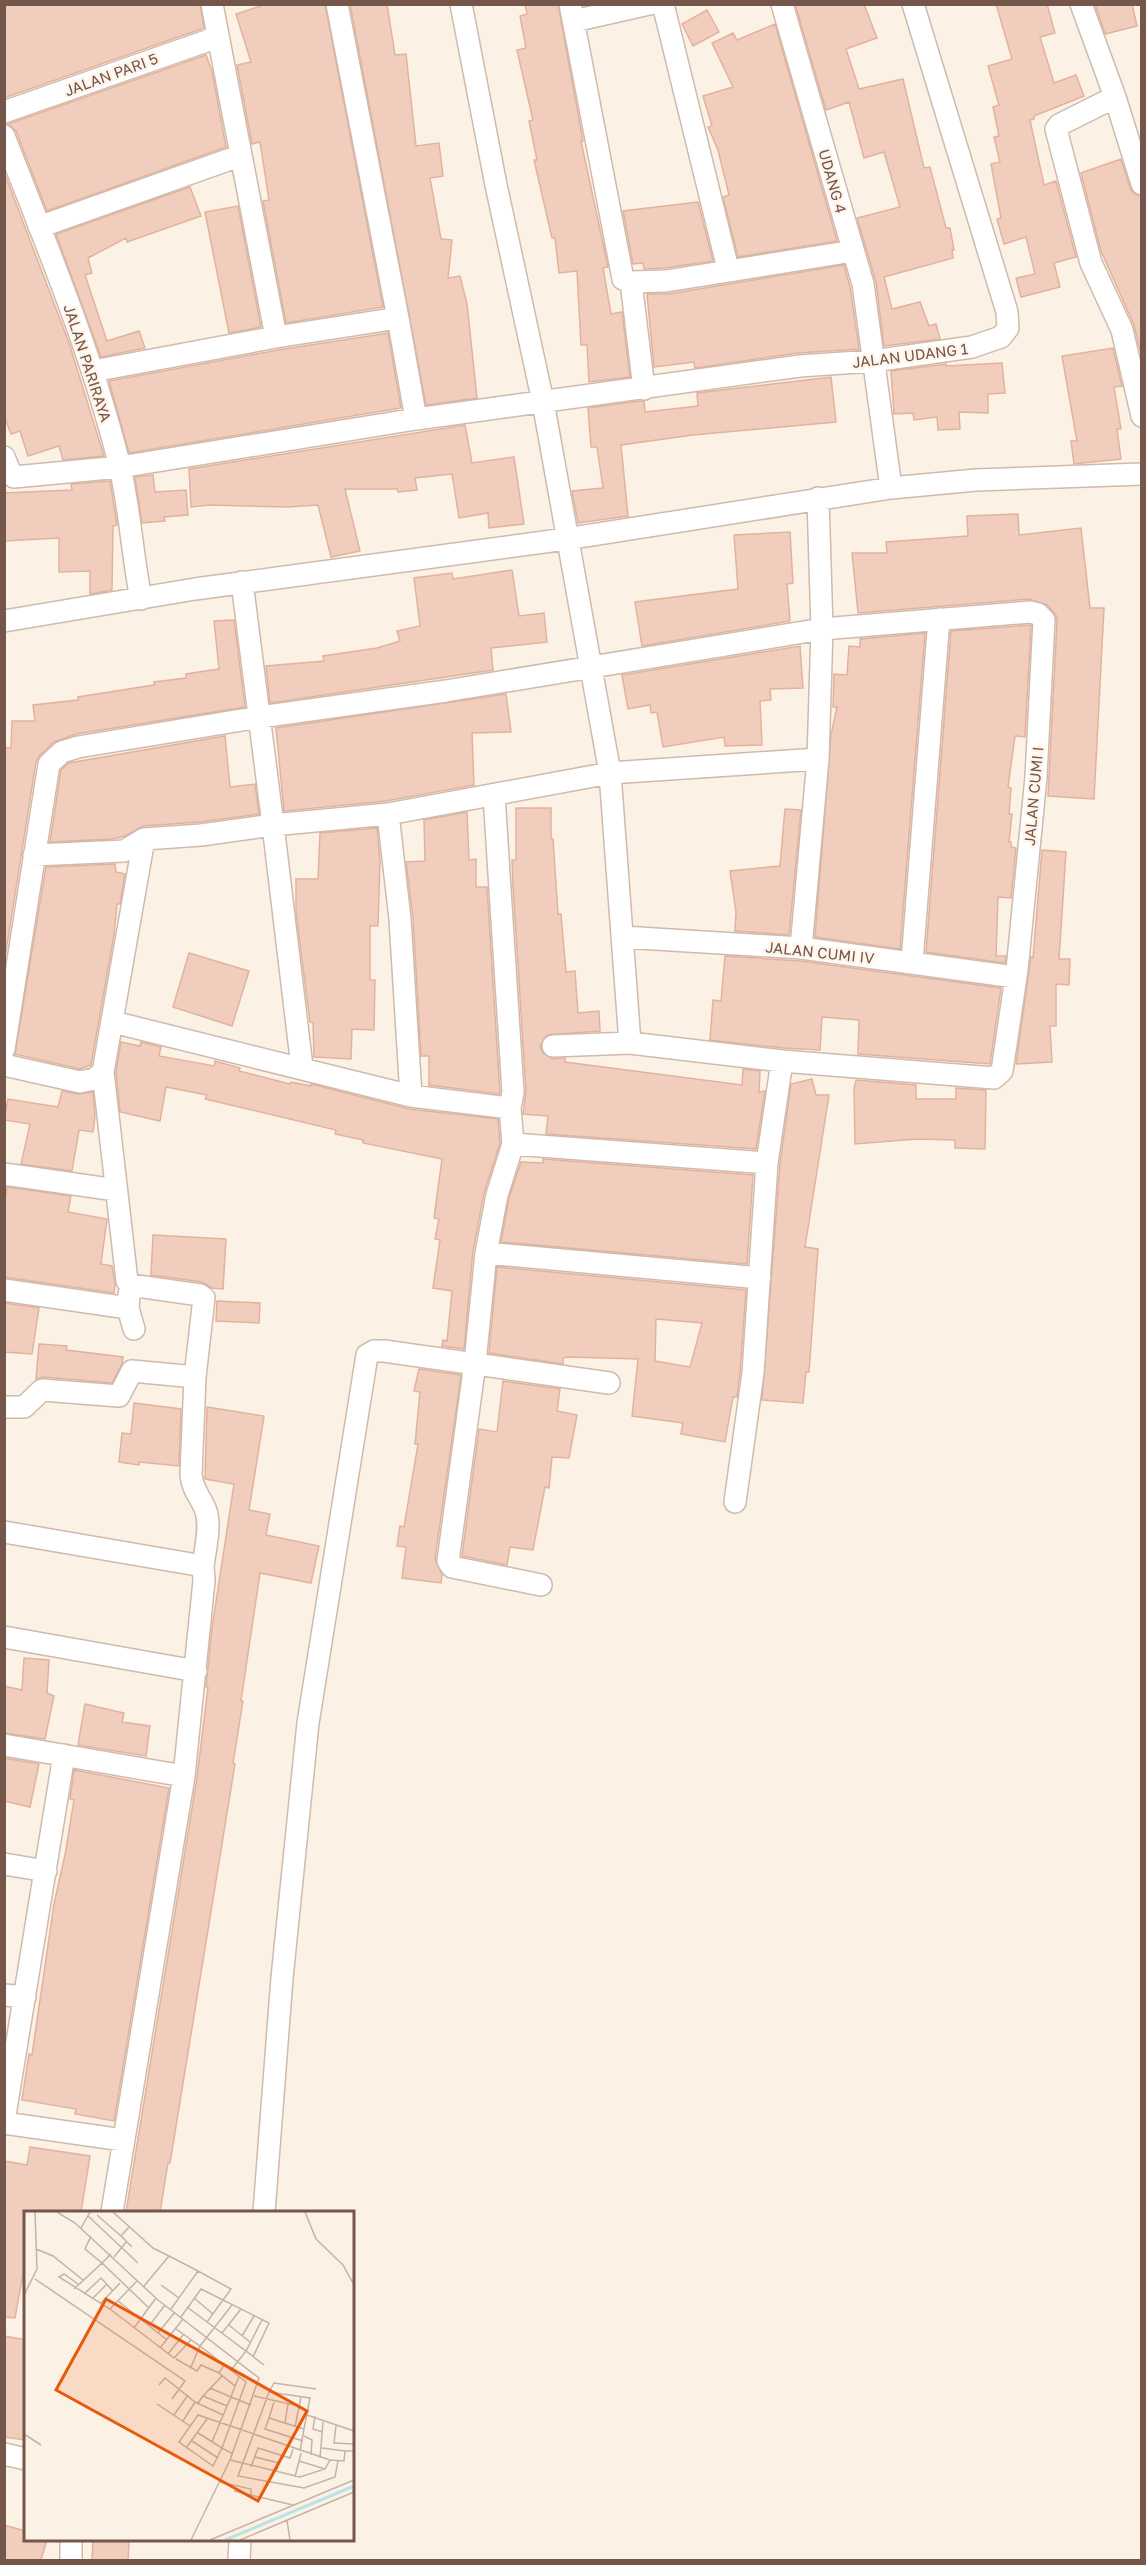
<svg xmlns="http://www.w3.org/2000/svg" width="1146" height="2565" viewBox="0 0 1146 2565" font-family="'Golos Text',sans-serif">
<rect width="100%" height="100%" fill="#fcf1e5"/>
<!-- building -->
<path fill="#f1cdbd" stroke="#e3b29d" stroke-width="1.5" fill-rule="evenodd" d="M 4,4 L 200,4 L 204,28 L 4,98 Z
M 267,4 L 325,4 L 383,307 L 286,323 L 263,201 L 269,200 L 260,142 L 252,144 L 237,65 L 251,62 L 236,14 Z
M 350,4 L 387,4 L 395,55 L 406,54 L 416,146 L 439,143 L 443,176 L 430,178 L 441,239 L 452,240 L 448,278 L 460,276 L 467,304 L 477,398 L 426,405 Z
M 525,4 L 558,4 L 583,141 L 581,141 L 608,267 L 603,268 L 611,314 L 622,312 L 630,377 L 589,382 L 587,345 L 581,345 L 577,271 L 559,273 L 555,238 L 552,238 L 534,160 L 537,160 L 529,121 L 533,120 L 517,50 L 526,48 L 520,16 L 527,14 Z
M 795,4 L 864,4 L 877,38 L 846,49 L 859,89 L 903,79 L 924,168 L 930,167 L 946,228 L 950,228 L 954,250 L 952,250 L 953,258 L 884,277 L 892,309 L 920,302 L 929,326 L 936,324 L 940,339 L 884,346 L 876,282 L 857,218 L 900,207 L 884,152 L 864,158 L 849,102 L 826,110 Z
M 996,4 L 1047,4 L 1055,33 L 1040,37 L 1054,83 L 1076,75 L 1084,96 L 1034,116 L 1034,119 L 1030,120 L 1044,185 L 1056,181 L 1076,257 L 1054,263 L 1060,287 L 1021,297 L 1016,278 L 1035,274 L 1026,237 L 1004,244 L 997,219 L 1001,218 L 991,164 L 1000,162 L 994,137 L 999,136 L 993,107 L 999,105 L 988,66 L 1012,59 Z
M 1095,4 L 1132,4 L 1137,26 L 1105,34 Z
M 707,10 L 719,32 L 693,46 L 682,24 Z
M 775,24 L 837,241 L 738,257 L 723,197 L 729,195 L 718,150 L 708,127 L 712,126 L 703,96 L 733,87 L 712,43 L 733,33 L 737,40 Z
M 206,55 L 212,71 L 226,147 L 47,211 L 16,131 L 8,124 Z
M 1121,159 L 1130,188 L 1134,194 L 1142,196 L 1142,358 L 1134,325 L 1101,251 L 1081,173 Z
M 4,172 L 69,343 L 104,456 L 63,460 L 59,446 L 28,456 L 20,431 L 11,434 L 4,416 Z
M 190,187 L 201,216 L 127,242 L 126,238 L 88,258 L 92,273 L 85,275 L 107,341 L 139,331 L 145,348 L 101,357 L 56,234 Z
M 698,202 L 713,261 L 665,268 L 644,269 L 643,263 L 633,264 L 623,211 Z
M 238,206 L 261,327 L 229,333 L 205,212 Z
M 844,265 L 850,287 L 859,349 L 798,353 L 695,368 L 694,362 L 654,367 L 647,294 L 668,294 Z
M 388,333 L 401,408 L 129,453 L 109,381 L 278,350 Z
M 1113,348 L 1122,386 L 1114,387 L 1121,429 L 1117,429 L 1121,459 L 1074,464 L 1071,441 L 1077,441 L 1062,356 Z
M 1002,363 L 1005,393 L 988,394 L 988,413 L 959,412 L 960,429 L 938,430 L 937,417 L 914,420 L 913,413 L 894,414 L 891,371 L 946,364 L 946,366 Z
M 831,377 L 836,422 L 693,435 L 621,445 L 628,516 L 578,523 L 572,491 L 603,488 L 597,447 L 591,447 L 588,408 L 640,401 L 644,401 L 645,412 L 698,406 L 697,393 Z
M 465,425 L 472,463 L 514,457 L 524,524 L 489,528 L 488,513 L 459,518 L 452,474 L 415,478 L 417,490 L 398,492 L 397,489 L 345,489 L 360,551 L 331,557 L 318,505 L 288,507 L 210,505 L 191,507 L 189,469 Z
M 153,475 L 155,492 L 186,490 L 188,515 L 164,517 L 165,521 L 142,523 L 135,477 Z
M 110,481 L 117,525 L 113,526 L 112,590 L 90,594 L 90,571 L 59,572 L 59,538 L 4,541 L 4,493 L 72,490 L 71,484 Z
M 1018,514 L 1019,535 L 1081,528 L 1090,608 L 1104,608 L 1094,799 L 1048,796 L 1057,621 L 1056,615 L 1047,605 L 1029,599 L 858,613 L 852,553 L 887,553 L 886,542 L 968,536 L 967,516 Z
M 790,532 L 793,583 L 787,584 L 790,621 L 642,646 L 635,602 L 738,589 L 734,535 Z
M 512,570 L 519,616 L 544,613 L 547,642 L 491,648 L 493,670 L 270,703 L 266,666 L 324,661 L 323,656 L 377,648 L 400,641 L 397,631 L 420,626 L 414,578 L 452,573 L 453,579 Z
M 234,620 L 245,707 L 76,734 L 54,742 L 40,755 L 36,762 L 4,964 L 4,747 L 11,748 L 12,721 L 35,721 L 33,705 L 78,700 L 78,697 L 154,685 L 154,682 L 186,678 L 186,674 L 219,669 L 214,621 Z
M 1031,625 L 1025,737 L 1015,736 L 1008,787 L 1011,788 L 1009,814 L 1012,814 L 1009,842 L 1011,842 L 1011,847 L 1016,848 L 1011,898 L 998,897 L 996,956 L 1006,956 L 1005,963 L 926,952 L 951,631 Z
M 925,633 L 900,949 L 815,937 L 831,735 L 837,707 L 833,707 L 834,674 L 847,675 L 849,646 L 860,647 L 860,639 Z
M 800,646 L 803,688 L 770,689 L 771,700 L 760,701 L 762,745 L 725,746 L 724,737 L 663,747 L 657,712 L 651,713 L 650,705 L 628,709 L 622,675 Z
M 506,694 L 511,732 L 472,733 L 474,785 L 386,801 L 284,811 L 276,728 Z
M 225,736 L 230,787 L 255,784 L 259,814 L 200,822 L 143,826 L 125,836 L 112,839 L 50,842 L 61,770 L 69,763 Z
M 516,808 L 551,808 L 551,839 L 553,839 L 558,914 L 561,914 L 566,972 L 575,971 L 578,1013 L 599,1011 L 600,1031 L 547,1035 L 540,1046 L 543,1053 L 553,1059 L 565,1058 L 565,1062 L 742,1085 L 743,1069 L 760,1071 L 759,1092 L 765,1091 L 756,1149 L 546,1134 L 548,1116 L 523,1114 L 526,1091 L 513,886 L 512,860 L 516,860 Z
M 785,809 L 801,810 L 789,935 L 735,931 L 736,912 L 730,871 L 780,866 Z
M 467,812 L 469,860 L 476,859 L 476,887 L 487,887 L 500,1094 L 429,1085 L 429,1056 L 421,1056 L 413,918 L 406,862 L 425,861 L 424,820 Z
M 377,828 L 380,860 L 378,926 L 370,926 L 370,980 L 375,980 L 374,1030 L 352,1029 L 351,1059 L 314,1057 L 313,1023 L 310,1022 L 296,912 L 296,879 L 318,879 L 320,833 Z
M 1042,850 L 1066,852 L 1059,959 L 1070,959 L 1069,985 L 1056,984 L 1056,1026 L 1050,1026 L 1052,1062 L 1016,1064 L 1031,957 L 1033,958 Z
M 115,864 L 116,872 L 125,874 L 120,904 L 117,904 L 114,935 L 91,1065 L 80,1069 L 15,1054 L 46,867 Z
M 189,953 L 249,971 L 232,1026 L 173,1007 Z
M 725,956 L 800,961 L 1001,988 L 990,1064 L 858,1054 L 859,1020 L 822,1017 L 820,1050 L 783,1048 L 710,1040 L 713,1000 L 721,1001 Z
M 121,1042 L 140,1046 L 141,1042 L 161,1047 L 159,1056 L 214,1066 L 215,1061 L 240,1068 L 239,1071 L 290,1084 L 291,1082 L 311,1086 L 311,1084 L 409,1109 L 498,1119 L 500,1143 L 484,1193 L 473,1251 L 464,1349 L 442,1346 L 443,1340 L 447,1341 L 452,1291 L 433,1288 L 440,1240 L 435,1239 L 439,1219 L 434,1218 L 442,1159 L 363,1143 L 363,1140 L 335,1134 L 336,1130 L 205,1099 L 207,1095 L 166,1087 L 160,1121 L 120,1112 L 116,1072 Z
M 812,1079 L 816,1095 L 829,1095 L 805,1247 L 818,1249 L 809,1372 L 806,1372 L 803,1403 L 762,1400 L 780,1164 L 791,1084 Z
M 856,1080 L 916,1085 L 916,1099 L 956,1099 L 956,1088 L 986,1090 L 985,1149 L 955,1148 L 955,1140 L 917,1139 L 855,1144 L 854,1089 Z
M 62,1091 L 78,1094 L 93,1092 L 95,1116 L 93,1132 L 79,1130 L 72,1171 L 21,1164 L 30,1124 L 4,1120 L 8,1099 L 58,1107 Z
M 543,1159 L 753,1175 L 747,1264 L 501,1242 L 509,1198 L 521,1162 L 543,1163 Z
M 7,1187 L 71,1196 L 68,1212 L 107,1219 L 101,1264 L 112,1266 L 115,1284 L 114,1293 L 4,1277 L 4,1207 Z
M 153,1235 L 226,1239 L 223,1289 L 212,1288 L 202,1282 L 151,1275 Z
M 497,1267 L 746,1290 L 740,1372 L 737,1397 L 733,1397 L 725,1442 L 681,1434 L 683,1423 L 632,1416 L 638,1359 L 568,1357 L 563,1358 L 563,1364 L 489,1353 ZM 656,1319 L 702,1323 L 690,1367 L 655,1361 Z
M 217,1301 L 260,1303 L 259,1323 L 216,1321 Z
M 4,1303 L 39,1308 L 32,1354 L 4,1352 Z
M 39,1344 L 67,1346 L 66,1350 L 123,1357 L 122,1364 L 112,1383 L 43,1377 L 36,1379 Z
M 419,1369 L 461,1375 L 435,1559 L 442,1575 L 441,1583 L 402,1578 L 406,1547 L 397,1546 L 400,1526 L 404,1527 L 418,1444 L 415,1444 L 420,1392 L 414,1391 Z
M 503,1381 L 560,1389 L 557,1411 L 577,1415 L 569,1458 L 552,1457 L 549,1488 L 545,1487 L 533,1550 L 510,1547 L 507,1565 L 462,1556 L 479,1429 L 497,1432 Z
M 134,1403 L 181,1409 L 179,1466 L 139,1462 L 139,1465 L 119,1462 L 122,1433 L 131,1434 Z
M 207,1407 L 264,1416 L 249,1510 L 270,1514 L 266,1535 L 319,1546 L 311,1583 L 260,1573 L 241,1701 L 243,1701 L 233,1763 L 235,1764 L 170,2163 L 168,2163 L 160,2212 L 126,2212 L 197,1778 L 208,1687 L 206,1687 L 212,1628 L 234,1484 L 205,1479 Z
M 24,1658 L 49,1660 L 47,1693 L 54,1696 L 45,1739 L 4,1733 L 4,1686 L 22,1690 Z
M 85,1704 L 124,1713 L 122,1722 L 150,1726 L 146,1756 L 78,1745 Z
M 4,1758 L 39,1764 L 30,1807 L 4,1801 Z
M 74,1770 L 169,1788 L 114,2121 L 75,2114 L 76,2109 L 22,2100 L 29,2054 L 32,2055 L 54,1904 L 65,1855 L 74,1800 L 70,1799 Z
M 30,2147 L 90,2156 L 81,2212 L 26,2212 L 26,2257 L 15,2318 L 4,2317 L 4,2161 L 27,2165 Z
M 4,2336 L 26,2340 L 26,2440 L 4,2437 Z
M 4,2525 L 26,2531 L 26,2540 L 47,2540 L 41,2560 L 4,2560 Z
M 93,2540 L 129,2540 L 128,2560 L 92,2560 Z"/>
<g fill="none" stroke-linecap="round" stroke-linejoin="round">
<defs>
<path id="street" d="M 461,4 L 496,185 L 543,402 L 610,773 L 630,1043 L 782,1061 L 994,1078 L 1002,1071 L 1017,970 L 1036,777 L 1044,620 L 1038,614 L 1030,612 L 822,629 L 818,498
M 570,4 L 623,279 L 631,282 L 666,281 L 853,251
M 663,4 L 728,269
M 782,4 L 863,284 L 891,488
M 1081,4 L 1115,97 L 1142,184
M 574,21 L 649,4
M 1115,97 L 1059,125 L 1056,129 L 1091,263 L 1122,330 L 1142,416
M 4,112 L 218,37
M 4,136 C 46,244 91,351 119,463 C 130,508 132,554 141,599
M 39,227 L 239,156
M 631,282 L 644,389
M 398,318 L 416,419
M 276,337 L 398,318 L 337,4
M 93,371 L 276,337 L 212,4
M 4,457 L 11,474 L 14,477 L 120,467 L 416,419 L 800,366 L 873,361 L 972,347 L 1001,337 L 1008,328 L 1007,312 L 913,4
M 242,582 L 273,825 L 388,814
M 4,621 L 195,589 L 566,539 L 891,488 L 976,480 L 1142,474
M 494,795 L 513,1092 L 510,1108 L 513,1144 L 497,1195 L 486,1253 L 475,1363 L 448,1561 L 452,1567 L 541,1585
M 144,839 L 201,835 L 273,825 L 302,1067
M 623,937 L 801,948 L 1015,977
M 912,962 L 939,619
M 113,1022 L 411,1096
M 553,1046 L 630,1043
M 4,1049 L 49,764 L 62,752 L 78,747 L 260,717 L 446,691 L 822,629 L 818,759 L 801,948
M 4,1065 L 80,1082 L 94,1079 L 103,1072 L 144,839 L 124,851 L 34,855
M 103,1072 L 127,1281 L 130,1285 L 200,1295 L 204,1298 L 195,1377 L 191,1475 C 193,1492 201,1497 206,1511 C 211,1527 205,1550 203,1566
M 510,1108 L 411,1096 L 400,919 L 388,814 L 610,773 L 818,759
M 513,1144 L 767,1163
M 4,1174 L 116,1190
M 486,1253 L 760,1278
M 4,1290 L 128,1308
M 129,1294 L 128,1308 L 134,1329
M 4,1407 L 24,1407 L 42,1390 L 119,1396 L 132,1371 L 195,1377
M 735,1502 L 753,1373 L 767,1163 L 782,1061
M 4,1532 L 203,1566 L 204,1581 L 184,1776 L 112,2212
M 4,1637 L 196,1671
M 4,1745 L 184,1776
M 4,1864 L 46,1871
M 4,1995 L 25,1997
M 4,2121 L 64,1755
M 4,2123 L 123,2140
M 264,2212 L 282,1978 L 308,1723 L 367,1355 L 374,1351 L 384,1351 L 609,1383
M 4,2454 L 26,2459
M 71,2560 L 71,2540
M 239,2560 L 240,2540"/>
</defs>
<!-- street casing -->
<use href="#street" stroke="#cfbaae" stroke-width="24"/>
<!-- street -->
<use href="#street" stroke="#fff" stroke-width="21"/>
</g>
<g text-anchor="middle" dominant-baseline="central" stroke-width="5" stroke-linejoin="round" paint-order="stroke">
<!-- street labels -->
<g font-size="15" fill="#74564a" stroke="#fff5eb">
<text transform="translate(111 74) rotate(-20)">JALAN PARI 5</text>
<text transform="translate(833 181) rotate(74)">UDANG 4</text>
<text transform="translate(910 355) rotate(-7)">JALAN UDANG 1</text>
<text transform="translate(88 363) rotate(72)">JALAN PARIRAYA</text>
<text transform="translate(1033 796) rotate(-85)">JALAN CUMI I</text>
<text transform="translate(820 952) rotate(6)">JALAN CUMI IV</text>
</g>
</g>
<!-- overview -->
<g transform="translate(24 2211)">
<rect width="330" height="330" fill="#fcf1e5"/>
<path fill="none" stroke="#b9e3e5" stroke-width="3" d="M 201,329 L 330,275"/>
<path fill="none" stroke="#c6b3a7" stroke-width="1.5" d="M 33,1 L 51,12 L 134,89 L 235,167 L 206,249 L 167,329M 89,1 L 129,37 L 145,45 L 120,75M 281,1 L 292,28 L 319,54 L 330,74M 73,4 L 97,25M 64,5 L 114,52M 105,16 L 97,25 L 108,36M 57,17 L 66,1M 12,38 L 29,45 L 59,69M 87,43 L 78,52 L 125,97M 145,45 L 174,60M 90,46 L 103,30M 11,68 L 161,170 L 148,188M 54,73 L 40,63 L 35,66 L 86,98 L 150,147 L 167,129M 137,74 L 155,87M 50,78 L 78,52 L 61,38 L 67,25M 60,83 L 77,67 L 89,80M 0,84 L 13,58 L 11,1M 170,87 L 189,103M 68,88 L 83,73M 94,90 L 143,129M 76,93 L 96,72M 163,96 L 222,140 L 238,109M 86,98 L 113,70M 147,98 L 174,60 L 207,78 L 183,111M 157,106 L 177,78 L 245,112 L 229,146M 205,114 L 226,131M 125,115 L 141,94M 110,117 L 132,87M 152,118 L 176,135 L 208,94M 134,122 L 151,101M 198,122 L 217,98M 218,125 L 230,105M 136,137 L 159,108M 144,143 L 159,124M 152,148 L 173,160 L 177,154 L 195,162M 200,154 L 195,162 L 211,175 L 215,166M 167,156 L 176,135 L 222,171 L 198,237 L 174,222M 207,159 L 222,140 L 240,154M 135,174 L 141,167 L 171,191 L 199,204M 186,177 L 207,186 L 211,175M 245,181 L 250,172 L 292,178M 179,185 L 198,165M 230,185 L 275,195M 250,191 L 245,207 L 280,218 L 276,240M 174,192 L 179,185 L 203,195 L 188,231M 133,193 L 166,215M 203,195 L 207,186 L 227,194M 150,204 L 164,184M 283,204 L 330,220M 291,205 L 289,218 L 298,221M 245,207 L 241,218 L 279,230M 159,210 L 171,191M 261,212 L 264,193M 312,215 L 310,232 L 330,233M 271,216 L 277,186M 280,218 L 286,187 L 245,181 L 214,265 L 280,277 L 311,266 L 314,250M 0,223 L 17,234M 280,225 L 288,229 L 287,244M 168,230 L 194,247M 162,237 L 183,208M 298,237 L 321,240M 209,243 L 198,237 L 189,255 L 155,231 L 174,204 L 306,249 L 320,250 L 321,240 L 330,240M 231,246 L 255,252 L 252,261M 296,247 L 299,211M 206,249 L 276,266 L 301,258 L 306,249M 275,250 L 301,258M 227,256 L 234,237 L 266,247 L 269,238M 271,266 L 277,242M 196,271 L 227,278 L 227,284M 210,280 L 269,294M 263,309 L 266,329M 186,329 L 330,269M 216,329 L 330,281"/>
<path fill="#e8590c" fill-opacity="0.15" stroke="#e8590c" stroke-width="3" d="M 82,88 L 283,200 L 234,290 L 32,179 Z"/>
<rect width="330" height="330" fill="none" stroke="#74564a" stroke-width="3"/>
</g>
<!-- border -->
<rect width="1146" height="2565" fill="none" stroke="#74564a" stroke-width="12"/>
</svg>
